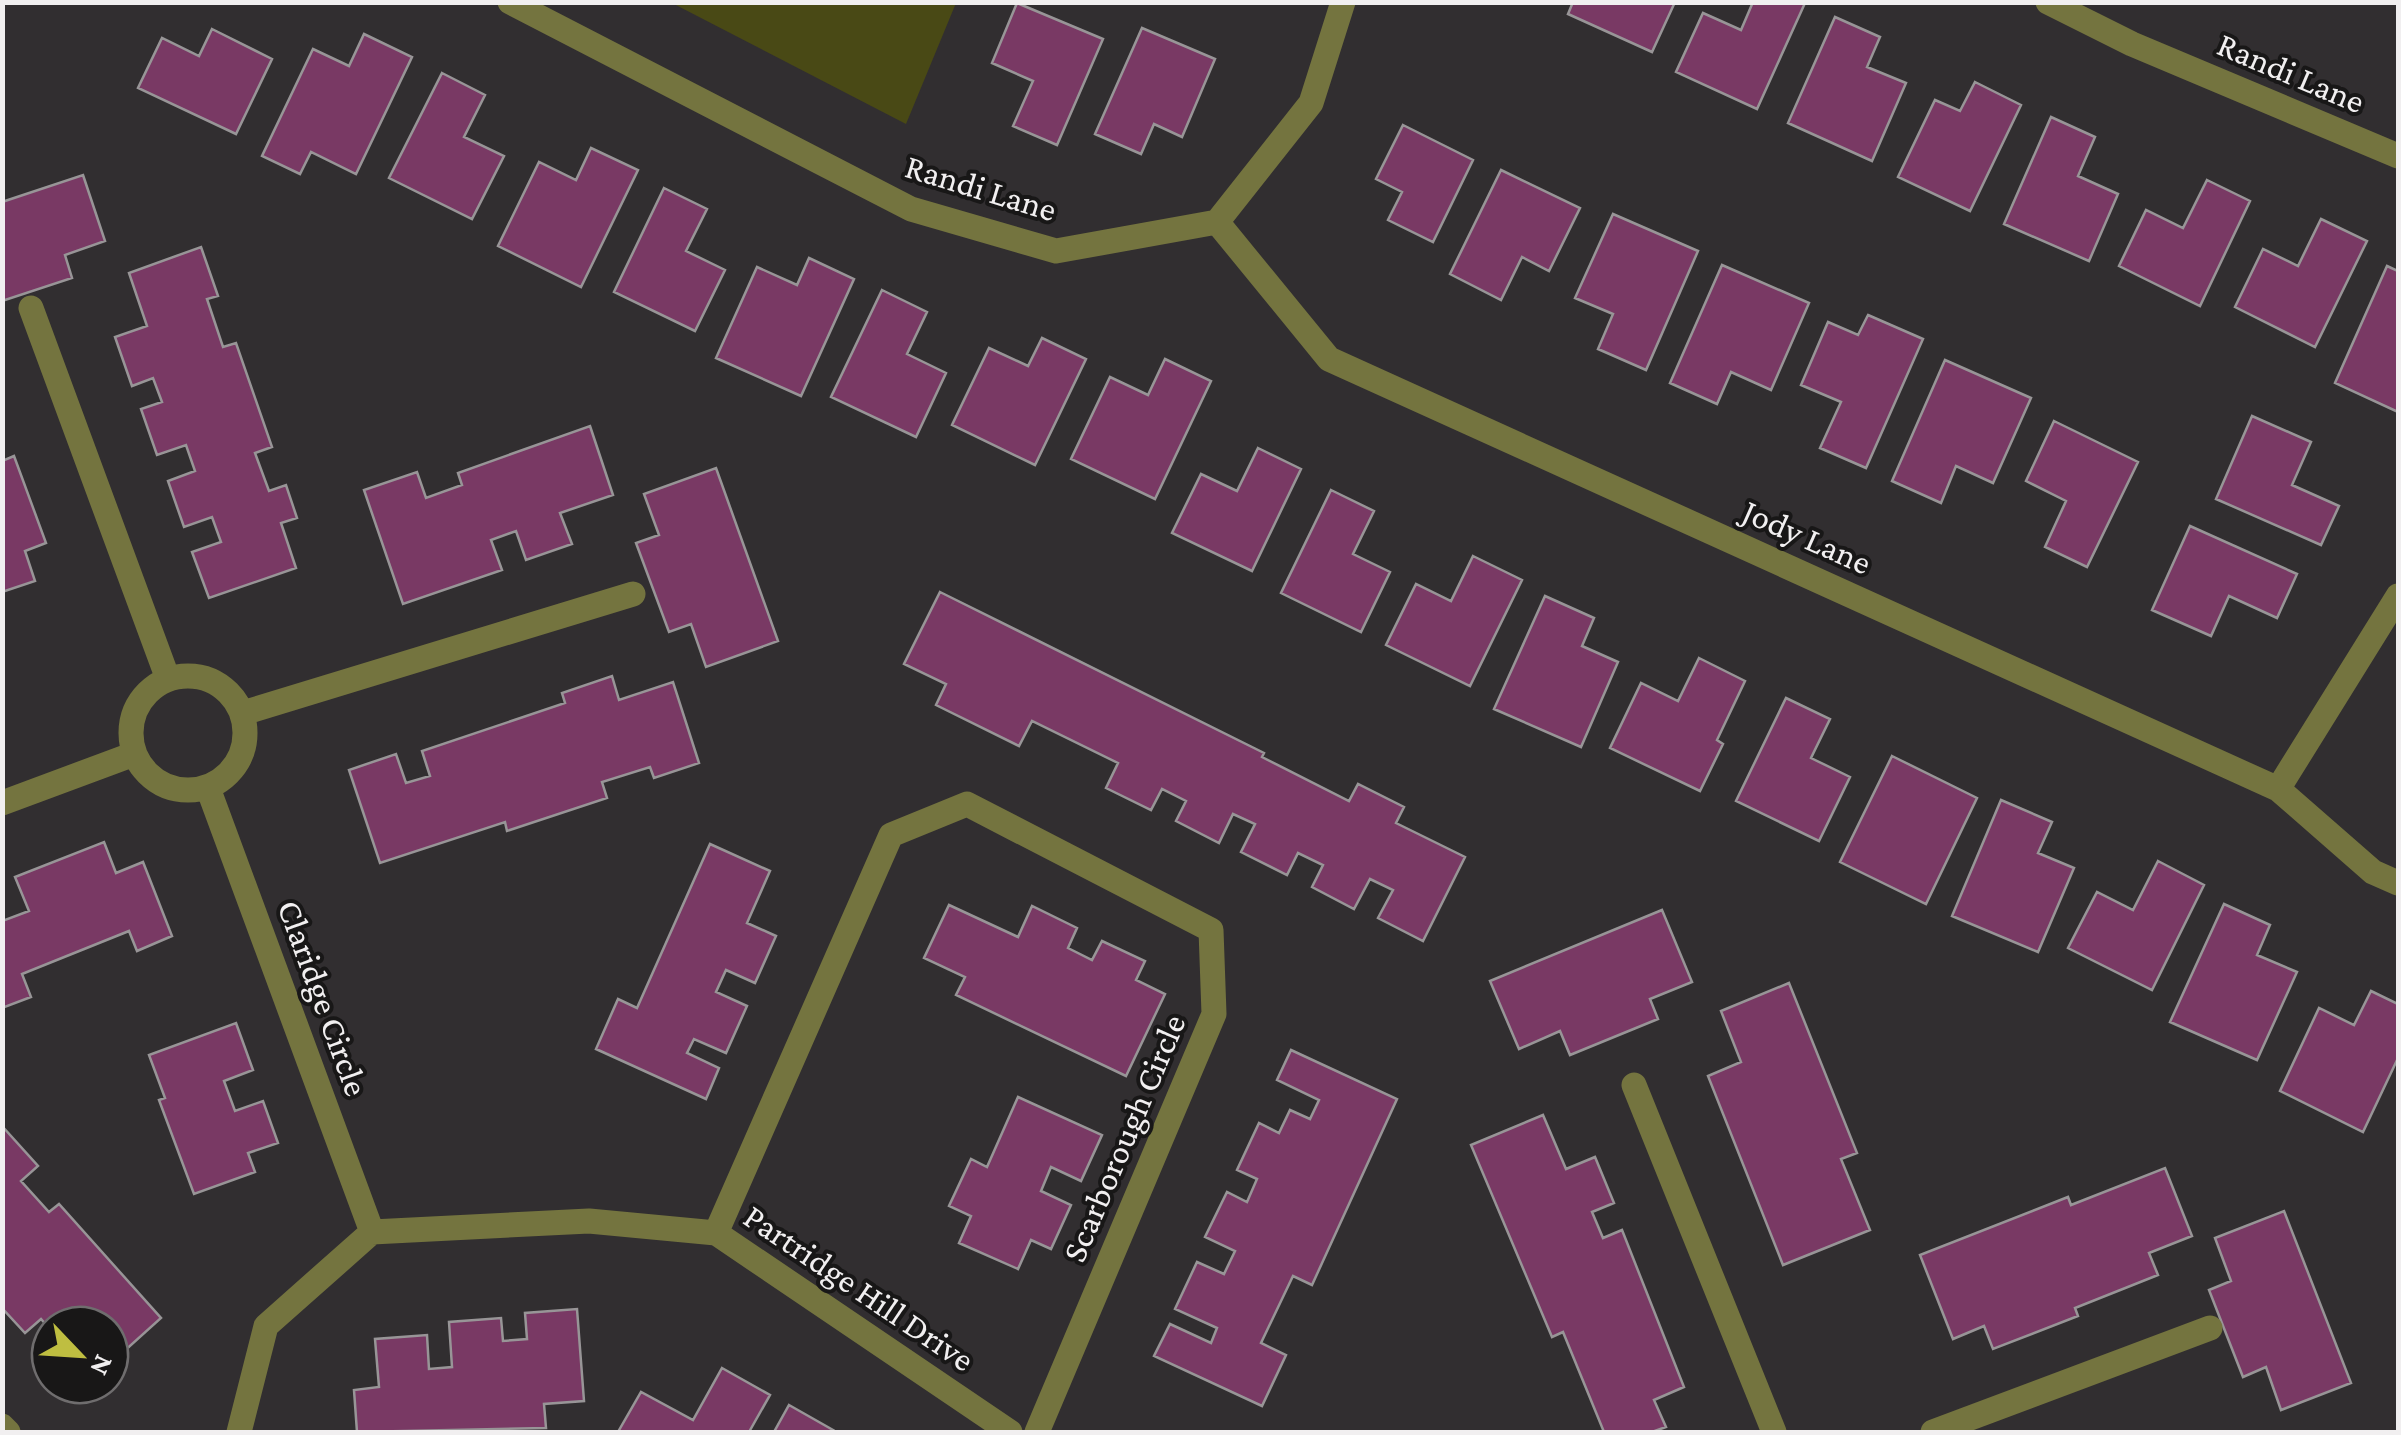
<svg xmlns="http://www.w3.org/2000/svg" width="2401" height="1435" viewBox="0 0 2401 1435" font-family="'Crimson Pro',serif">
<rect width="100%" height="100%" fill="#312e30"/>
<!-- green -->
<path fill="#494915" d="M 672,3 L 956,2 L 956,3 L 906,124 Z"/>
<!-- building -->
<path fill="#793964" stroke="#989597" stroke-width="2.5" d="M 1573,2 L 1675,2 L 1652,52 L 1568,14 Z
M 1753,2 L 1805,3 L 1757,109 L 1676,72 L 1703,13 L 1741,30 Z
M 1017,3 L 1103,39 L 1057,145 L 1013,126 L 1033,81 L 992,63 Z
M 1835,17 L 1880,37 L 1867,67 L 1906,83 L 1872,161 L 1788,123 Z
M 1142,28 L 1215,59 L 1182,137 L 1154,124 L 1141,154 L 1095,134 Z
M 212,29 L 272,59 L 236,134 L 138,88 L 162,38 L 199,56 Z
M 364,34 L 412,57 L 356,174 L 311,152 L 300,174 L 262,156 L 313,49 L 349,66 Z
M 442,73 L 485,95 L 464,137 L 504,156 L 472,219 L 389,178 Z
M 1975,82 L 2021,105 L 1970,211 L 1898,177 L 1935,100 L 1960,111 Z
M 2051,117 L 2095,137 L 2078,176 L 2118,194 L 2089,261 L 2004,224 Z
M 1403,125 L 1473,160 L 1433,242 L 1388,220 L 1402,192 L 1376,179 Z
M 591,148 L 638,170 L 581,287 L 498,246 L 539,162 L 576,180 Z
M 1501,170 L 1580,208 L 1549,271 L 1522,257 L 1501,300 L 1450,274 Z
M 83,175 L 105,241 L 65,255 L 72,278 L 2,301 L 2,202 Z
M 2207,180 L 2250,201 L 2200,306 L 2119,266 L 2146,210 L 2183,228 Z
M 664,188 L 707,209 L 686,251 L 725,270 L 695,331 L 614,292 Z
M 1613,214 L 1698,251 L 1646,370 L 1598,349 L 1613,314 L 1575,298 Z
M 2321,219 L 2367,241 L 2315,347 L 2235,307 L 2263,249 L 2298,266 Z
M 201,247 L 218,296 L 207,299 L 223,347 L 236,343 L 272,447 L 255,453 L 269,491 L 286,485 L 297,518 L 281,523 L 296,568 L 209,598 L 192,552 L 221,542 L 212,517 L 184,527 L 168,481 L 195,471 L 186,445 L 157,455 L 141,409 L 162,402 L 153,378 L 132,386 L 115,337 L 147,326 L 129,273 Z
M 809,258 L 854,279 L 801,396 L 716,358 L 757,267 L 797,285 Z
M 1722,265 L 1809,303 L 1771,390 L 1731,372 L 1717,404 L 1670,383 Z
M 2387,266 L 2398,271 L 2398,412 L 2335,383 Z
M 882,290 L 927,312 L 907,354 L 946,373 L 916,437 L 831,397 Z
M 1868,315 L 1923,339 L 1866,468 L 1820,448 L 1841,402 L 1801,385 L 1828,322 L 1858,335 Z
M 1042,338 L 1086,359 L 1035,465 L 952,425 L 989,348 L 1028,366 Z
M 1165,359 L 1211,381 L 1155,499 L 1071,459 L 1110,377 L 1148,395 Z
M 1945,360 L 2031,398 L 1993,483 L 1956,466 L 1941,503 L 1892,481 Z
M 2252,416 L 2311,442 L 2292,485 L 2339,506 L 2321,545 L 2216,499 Z
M 2054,421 L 2138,462 L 2087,567 L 2045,547 L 2066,501 L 2026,481 Z
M 590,426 L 613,495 L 560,513 L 572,544 L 526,560 L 516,531 L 491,540 L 502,570 L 403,604 L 364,490 L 417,472 L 426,498 L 462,485 L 458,473 Z
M 1258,448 L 1301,469 L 1252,571 L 1172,533 L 1201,474 L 1237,491 Z
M 14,456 L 46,543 L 25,551 L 35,581 L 2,592 L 2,461 Z
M 716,468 L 778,641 L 706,667 L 691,624 L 669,632 L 636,543 L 659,535 L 644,494 Z
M 1331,490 L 1374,511 L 1353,554 L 1390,572 L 1361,632 L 1281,593 Z
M 2190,526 L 2297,574 L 2277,618 L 2229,596 L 2211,636 L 2152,610 Z
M 1473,556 L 1522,580 L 1470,686 L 1386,645 L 1416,584 L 1451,601 Z
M 940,592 L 1264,753 L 1262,757 L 1349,801 L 1358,784 L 1404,807 L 1396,823 L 1465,857 L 1423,941 L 1378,918 L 1393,890 L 1370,879 L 1354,909 L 1312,887 L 1323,865 L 1298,853 L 1287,875 L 1241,852 L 1255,824 L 1233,814 L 1219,843 L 1176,821 L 1186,801 L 1162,789 L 1151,810 L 1106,788 L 1118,763 L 1032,721 L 1019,746 L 936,705 L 946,684 L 904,664 Z
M 1545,596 L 1594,618 L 1582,646 L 1618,662 L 1581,747 L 1494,709 Z
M 1699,658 L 1745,681 L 1717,740 L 1723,744 L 1700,791 L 1610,748 L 1641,683 L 1678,701 Z
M 612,676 L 619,700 L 673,682 L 699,763 L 654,778 L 650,767 L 602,782 L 607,798 L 507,831 L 505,822 L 380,863 L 349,770 L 396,754 L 406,783 L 430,776 L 422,751 L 565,703 L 562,693 Z
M 1786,698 L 1830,719 L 1811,758 L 1850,777 L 1819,841 L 1736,801 Z
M 1892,756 L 1977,798 L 1926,904 L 1840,862 Z
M 2001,800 L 2052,822 L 2038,853 L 2074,868 L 2038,952 L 1952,916 Z
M 104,842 L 116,873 L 143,862 L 172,936 L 137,951 L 129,931 L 22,974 L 31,997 L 2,1008 L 2,921 L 29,911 L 15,877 Z
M 710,844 L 770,871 L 747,923 L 776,936 L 755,983 L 726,970 L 716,992 L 747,1006 L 726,1053 L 694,1039 L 687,1053 L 719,1068 L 706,1099 L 596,1049 L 618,999 L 637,1008 Z
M 2158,861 L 2204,885 L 2152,990 L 2068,948 L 2097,892 L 2133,910 Z
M 2224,904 L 2270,925 L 2257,955 L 2297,972 L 2257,1060 L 2170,1022 Z
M 949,905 L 1018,937 L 1032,906 L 1077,928 L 1068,948 L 1092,960 L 1102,941 L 1145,961 L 1136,980 L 1165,994 L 1126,1076 L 956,995 L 965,977 L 924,958 Z
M 1662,910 L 1692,982 L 1650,999 L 1658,1019 L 1570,1055 L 1560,1031 L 1519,1049 L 1490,981 Z
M 1789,983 L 1857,1153 L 1841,1159 L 1870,1230 L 1783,1265 L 1708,1076 L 1741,1062 L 1721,1011 Z
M 2371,991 L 2398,1004 L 2398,1058 L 2363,1132 L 2280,1091 L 2319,1008 L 2354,1025 Z
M 236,1023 L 253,1070 L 224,1081 L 235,1111 L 263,1101 L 278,1143 L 248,1153 L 255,1172 L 194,1194 L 159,1100 L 165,1098 L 149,1055 Z
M 1291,1050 L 1397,1099 L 1312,1285 L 1293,1276 L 1261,1343 L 1286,1355 L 1262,1406 L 1154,1356 L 1170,1324 L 1211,1343 L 1217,1328 L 1175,1309 L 1197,1262 L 1224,1274 L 1235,1251 L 1205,1237 L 1227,1192 L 1247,1202 L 1257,1179 L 1237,1170 L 1259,1123 L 1279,1133 L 1290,1110 L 1310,1119 L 1319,1100 L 1277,1080 Z
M 1018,1097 L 1102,1135 L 1081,1181 L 1051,1167 L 1041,1191 L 1071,1205 L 1051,1249 L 1031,1240 L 1018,1269 L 959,1243 L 971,1216 L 949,1206 L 971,1159 L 987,1167 Z
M 1543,1115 L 1566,1169 L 1595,1157 L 1614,1203 L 1592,1212 L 1603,1238 L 1622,1230 L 1684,1387 L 1654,1400 L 1666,1427 L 1652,1432 L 1604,1432 L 1563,1332 L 1552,1337 L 1471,1145 Z
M 2,1126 L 38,1166 L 21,1181 L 49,1212 L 59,1204 L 161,1318 L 110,1364 L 110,1325 L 50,1325 L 50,1329 L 41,1319 L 25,1333 L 2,1308 Z
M 2165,1168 L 2192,1236 L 2149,1253 L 2158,1275 L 2075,1308 L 2078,1316 L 1993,1349 L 1984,1326 L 1953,1339 L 1920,1255 L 2068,1197 L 2071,1205 Z
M 2284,1211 L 2351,1383 L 2281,1410 L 2266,1367 L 2243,1377 L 2209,1290 L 2231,1281 L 2215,1238 Z
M 577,1309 L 584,1401 L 544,1404 L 546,1428 L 357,1432 L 354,1390 L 379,1387 L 375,1339 L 427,1335 L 429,1369 L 452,1367 L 449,1322 L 501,1318 L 503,1341 L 527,1339 L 525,1313 Z
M 722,1368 L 770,1395 L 749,1432 L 618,1432 L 641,1392 L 693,1420 Z
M 789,1405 L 833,1430 L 831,1432 L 774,1432 Z"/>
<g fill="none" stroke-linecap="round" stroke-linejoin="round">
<!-- minor -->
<path stroke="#74743f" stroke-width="25" d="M 510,2 L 911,209 L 1056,251 L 1217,222 L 1311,103 L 1343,2
M 2048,2 L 2132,44 L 2398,156
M 1217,222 L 1329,359 L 2278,789 L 2373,872 L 2398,883
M 31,308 L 168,679
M131 733a57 57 0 1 1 114 0a57 57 0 1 1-114 0Z
M 243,713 L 633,594
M 208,788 L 372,1232
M 2278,789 L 2398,596
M 2,803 L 134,754
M 1634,1085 L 1774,1432
M 716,1233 L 891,835 L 967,804 L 1211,930 L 1214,1014 L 1037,1432
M 2,1426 L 8,1432
M 239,1432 L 266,1326 L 372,1232 L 589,1221 L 716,1233 L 1010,1432
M 1933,1432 L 2210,1328"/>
</g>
<g text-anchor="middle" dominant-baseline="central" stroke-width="8" stroke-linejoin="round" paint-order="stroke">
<!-- street labels -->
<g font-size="35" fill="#f1eff0" stroke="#181717">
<text transform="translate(2291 73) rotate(23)">Randi Lane</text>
<text transform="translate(981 188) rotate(17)">Randi Lane</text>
<text transform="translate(1807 537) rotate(24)">Jody Lane</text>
<text transform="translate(323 998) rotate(70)">Claridge Circle</text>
<text transform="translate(1124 1138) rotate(-67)">Scarborough Circle</text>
<text transform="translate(859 1288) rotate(34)">Partridge Hill Drive</text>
</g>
</g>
<!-- border -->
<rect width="2401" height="1435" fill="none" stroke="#f1eff0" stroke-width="10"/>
<!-- north arrow -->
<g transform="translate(80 1355) rotate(115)"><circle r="48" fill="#181717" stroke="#6f6d6e" stroke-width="2.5"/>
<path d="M0-8L18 38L0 25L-18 38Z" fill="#bfbe41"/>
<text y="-15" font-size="28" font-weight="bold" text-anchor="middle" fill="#f1eff0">N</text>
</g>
</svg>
